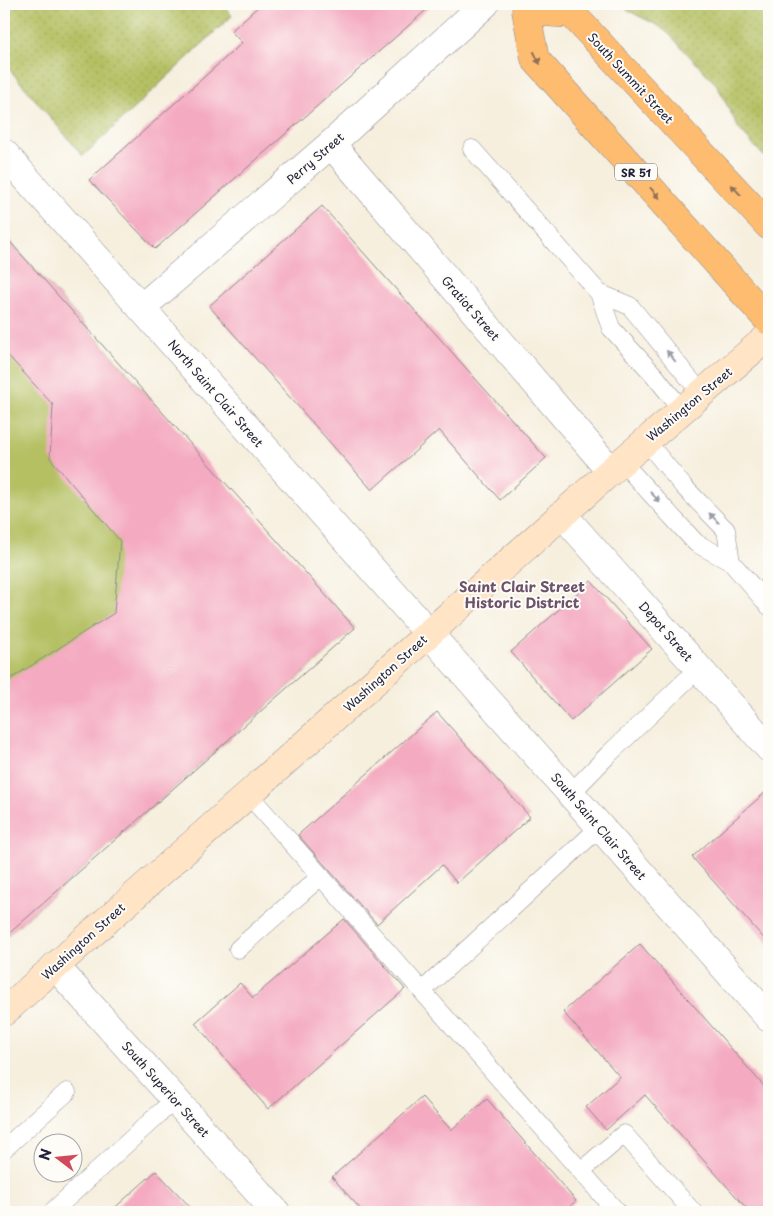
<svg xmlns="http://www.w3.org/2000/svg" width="773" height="1216" viewBox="0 0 773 1216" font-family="'Playpen Sans',sans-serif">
<defs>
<pattern id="grass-dots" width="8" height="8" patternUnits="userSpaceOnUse" patternTransform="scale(1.25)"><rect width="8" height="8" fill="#b4c062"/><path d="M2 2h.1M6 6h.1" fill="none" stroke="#9aa556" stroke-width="1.8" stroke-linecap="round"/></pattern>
</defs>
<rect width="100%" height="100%" fill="#fdfcf7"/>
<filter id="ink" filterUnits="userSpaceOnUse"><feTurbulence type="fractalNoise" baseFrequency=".02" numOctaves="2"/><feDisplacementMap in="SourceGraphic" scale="10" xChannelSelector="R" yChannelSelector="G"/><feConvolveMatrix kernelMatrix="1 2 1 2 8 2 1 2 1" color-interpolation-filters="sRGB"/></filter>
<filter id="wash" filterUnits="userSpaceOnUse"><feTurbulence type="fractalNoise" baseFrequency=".0096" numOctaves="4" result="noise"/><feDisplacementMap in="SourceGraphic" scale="20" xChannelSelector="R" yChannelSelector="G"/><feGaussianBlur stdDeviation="1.12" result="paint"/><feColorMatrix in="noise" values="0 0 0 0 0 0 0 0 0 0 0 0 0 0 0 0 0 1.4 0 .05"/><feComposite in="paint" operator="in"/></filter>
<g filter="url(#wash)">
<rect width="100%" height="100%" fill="#f6efde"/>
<!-- grass -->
<path fill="url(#grass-dots)" stroke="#6b714e" d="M 4,4 L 223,4 L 232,16 L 83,156 L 4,63 Z
M 621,4 L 769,4 L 769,162 L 739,129 L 717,85 L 669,34 L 659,26 L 627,10 Z"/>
<!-- garden -->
<path fill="#b4c062" stroke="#6b714e" d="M 4,235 L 151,399 L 85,459 L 260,523 L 355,628 L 4,938 Z"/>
<g id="blocks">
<!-- building -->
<path fill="#f4aac1" d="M 261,4 L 433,4 L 155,249 L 89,180 L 242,43 L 231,31 Z
M 322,206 L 546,458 L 500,500 L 439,430 L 372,490 L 209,306 Z
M 4,235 L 355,628 L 4,938 L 4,683 L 114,613 L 120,541 L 50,458 L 53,405 L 4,351 Z
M 591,581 L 652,649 L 571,721 L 511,652 Z
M 437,712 L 530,817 L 457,883 L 442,865 L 377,924 L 298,835 Z
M 769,789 L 769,944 L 692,857 Z
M 344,919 L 405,989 L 268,1109 L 195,1023 L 240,983 L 253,998 Z
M 640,944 L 769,1092 L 769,1212 L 750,1212 L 645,1095 L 606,1130 L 586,1107 L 620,1077 L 563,1012 Z
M 422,1097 L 451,1130 L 487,1099 L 576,1201 L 563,1212 L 363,1212 L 332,1177 Z
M 156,1171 L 195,1212 L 110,1212 Z"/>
</g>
</g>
<g filter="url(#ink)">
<use href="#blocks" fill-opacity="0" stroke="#8c888c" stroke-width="1"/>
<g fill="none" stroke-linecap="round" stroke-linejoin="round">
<defs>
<path id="lane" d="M 472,149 L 599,293 L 611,328 L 655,376 L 682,410
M 599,293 L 630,306 L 702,394
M 646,441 L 684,487 L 726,530 L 731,562
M 622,462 L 696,543 L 731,562 L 769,606
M 248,794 L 617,1212
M 570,794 L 608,755 L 699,668
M 238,949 L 321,876
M 422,991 L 600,827
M 4,1149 L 67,1092
M 581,1171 L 624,1134 L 693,1212
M 52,1212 L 175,1099"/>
<path id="street" d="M 331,144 L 611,471
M 4,153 L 769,1018
M 141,308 L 331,144 L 485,4
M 563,515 L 769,748
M 55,966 L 276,1212"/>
<path id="secondary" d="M 4,1012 L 611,471 L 769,336"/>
<path id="primary" d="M 526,11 L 535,59 L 769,321
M 526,11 L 572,14 L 769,226"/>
</defs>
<!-- lane casing -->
<use href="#lane" stroke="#8c888c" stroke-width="19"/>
<!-- street casing -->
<use href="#street" stroke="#8c888c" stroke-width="29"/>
<!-- secondary casing -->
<use href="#secondary" stroke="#8c888c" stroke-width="29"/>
<!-- primary casing -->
<use href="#primary" stroke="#8c888c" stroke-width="29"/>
<!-- lane -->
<use href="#lane" stroke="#fff" stroke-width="18"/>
<!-- street -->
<use href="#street" stroke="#fff" stroke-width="28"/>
<!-- secondary -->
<use href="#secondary" stroke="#ffe4c6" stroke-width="28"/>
<!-- primary -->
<use href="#primary" stroke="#febc70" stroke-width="28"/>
</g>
<!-- one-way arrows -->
<defs><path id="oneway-solid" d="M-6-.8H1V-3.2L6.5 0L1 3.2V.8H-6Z" transform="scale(1.25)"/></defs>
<g fill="#906f56">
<use href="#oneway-solid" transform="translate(537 58) rotate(63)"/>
<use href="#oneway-solid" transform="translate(736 190) rotate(-133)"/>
<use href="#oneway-solid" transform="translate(655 193) rotate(48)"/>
</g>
<g fill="#9c9ca7">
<use href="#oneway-solid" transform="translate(671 356) rotate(-129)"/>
<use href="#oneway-solid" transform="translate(655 497) rotate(46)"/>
<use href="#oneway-solid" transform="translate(714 518) rotate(-134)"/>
</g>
</g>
<g text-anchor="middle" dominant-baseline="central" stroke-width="4" stroke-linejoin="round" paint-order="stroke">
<!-- shield labels -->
<rect fill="#fdfcf7" stroke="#646373" stroke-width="1" x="615" y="163.5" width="42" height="17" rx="4"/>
<g font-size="11" font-weight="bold" fill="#22223b">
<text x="636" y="172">SR 51</text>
</g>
<!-- street labels -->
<g font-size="12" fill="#22223b" stroke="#fdfcf7">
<text transform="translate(631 78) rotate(47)">South Summit Street</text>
<text transform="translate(315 158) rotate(-41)">Perry Street</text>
<text transform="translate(471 308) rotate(49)">Gratiot Street</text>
<text transform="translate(216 393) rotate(49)">North Saint Clair Street</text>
<text transform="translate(689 404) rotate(-40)">Washington Street</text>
<text transform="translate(666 631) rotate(49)">Depot Street</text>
<text transform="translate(385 673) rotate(-42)">Washington Street</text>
<text transform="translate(599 826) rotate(49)">South Saint Clair Street</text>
<text transform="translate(83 941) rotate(-42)">Washington Street</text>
<text transform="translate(166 1089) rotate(48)">South Superior Street</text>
</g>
<!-- neighbourhood labels -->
<g font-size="14" font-weight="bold" fill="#6c526a" stroke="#fdfcf7">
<text x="522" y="586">Saint Clair Street<tspan x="522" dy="16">Historic District</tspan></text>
</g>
</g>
<!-- margin -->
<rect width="773" height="1216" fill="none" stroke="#fdfcf7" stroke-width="20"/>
<!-- north arrow -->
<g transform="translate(58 1158) rotate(286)"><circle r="24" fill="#fdfcf7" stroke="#a5a5ac"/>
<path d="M0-4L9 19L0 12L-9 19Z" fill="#d1495b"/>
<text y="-8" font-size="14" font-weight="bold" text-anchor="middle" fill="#22223b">N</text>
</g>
</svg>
